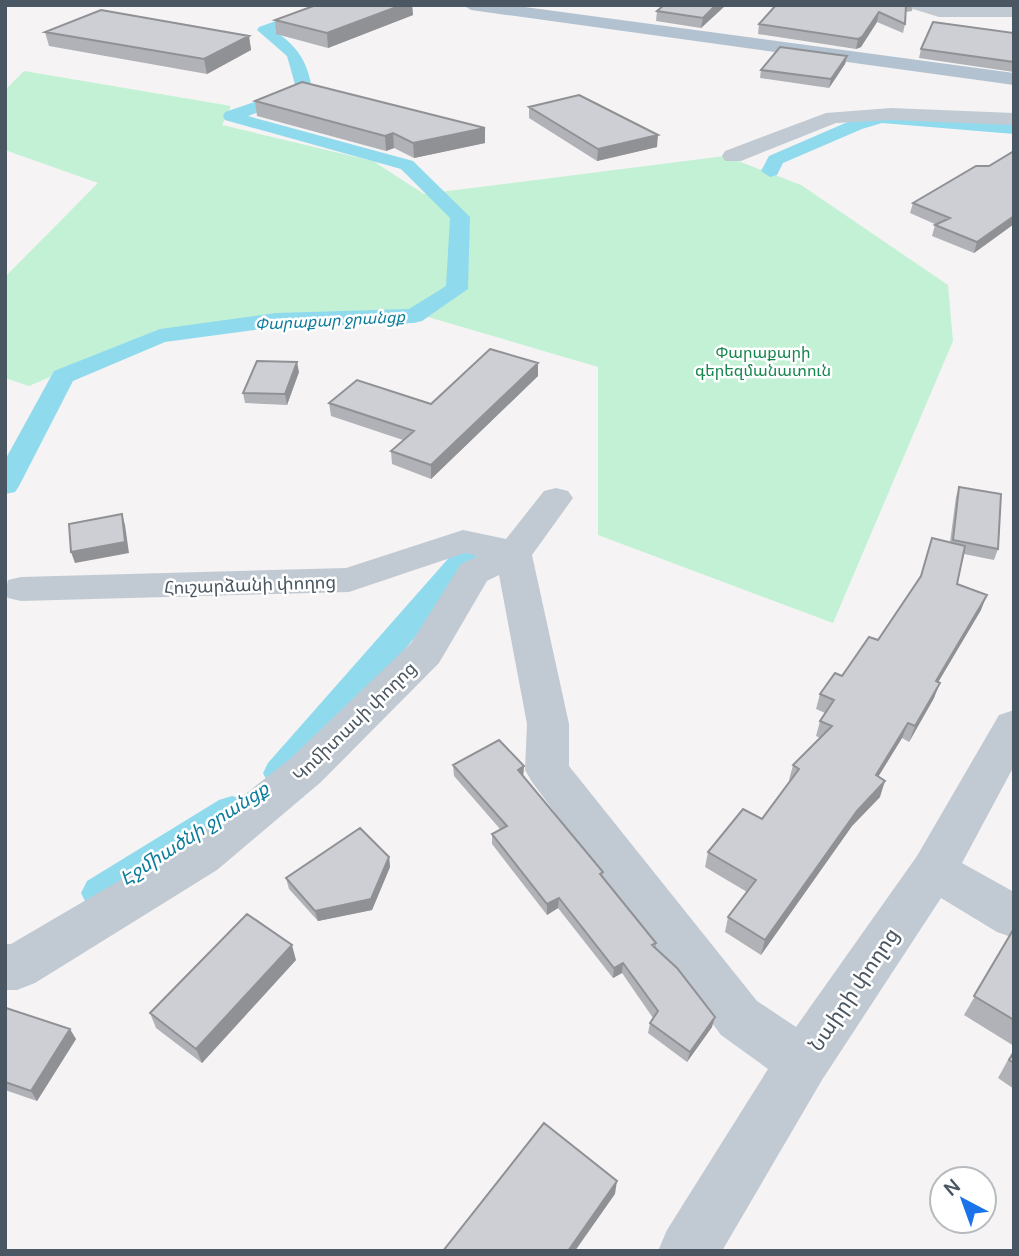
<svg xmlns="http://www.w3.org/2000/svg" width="1019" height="1256" viewBox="0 0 1019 1256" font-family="Manrope,'Noto Sans Armenian',sans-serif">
<rect width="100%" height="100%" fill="#f5f3f3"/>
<!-- green -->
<path fill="#c3f1d5" d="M 24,71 L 231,106 L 222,125 L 373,161 L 424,194 L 725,156 L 801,185 L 948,285 L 953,341 L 833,623 L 598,535 L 598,367 L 428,317 L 155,332 L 29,386 L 5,378 L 5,277 L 98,183 L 5,150 L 5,90 Z"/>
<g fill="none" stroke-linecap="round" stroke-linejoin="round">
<!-- canal -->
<path fill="#90daee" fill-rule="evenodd" d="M 321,5 L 342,5 L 275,31 C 298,47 308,62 312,90 L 310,93 L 248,116 L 413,161 L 470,217 L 468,289 L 422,321 L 414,323 L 276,327 L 165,342 L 73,381 L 19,486 L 15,492 L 5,494 L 5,460 L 54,371 L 160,329 L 276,313 L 409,309 L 446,286 L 450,218 L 401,169 L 225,120 L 223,116 L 225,112 L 296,88 L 287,56 L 257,30 L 259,27 Z
M 881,113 L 1014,124 L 1014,134 L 882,123 L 862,129 L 783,163 L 777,175 L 770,177 L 761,171 L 769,156 L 850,121 Z
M 464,549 L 474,552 L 479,559 L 474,566 L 294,783 L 281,787 L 268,783 L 263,773 L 268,763 L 454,552 Z
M 232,796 L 245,800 L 250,811 L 245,822 L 115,905 L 101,910 L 87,905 L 81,893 L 87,881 L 219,800 Z"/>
<!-- minor -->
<path fill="#c1cad2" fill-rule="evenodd" d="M 911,5 L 1014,7 L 1014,17 L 939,17 L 913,9 Z
M 891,108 L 1014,113 L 1014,125 L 891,120 L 836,123 L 741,161 L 725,161 L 722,156 L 725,151 L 826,113 Z
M 556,488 L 568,491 L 573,498 L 532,555 L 569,724 L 569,766 L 757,1001 L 796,1027 L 917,856 L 999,715 L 1014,710 L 1014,766 L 962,863 L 1014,892 L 1014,938 L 997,932 L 941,898 L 822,1080 L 722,1251 L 658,1251 L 667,1230 L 768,1069 L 721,1035 L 532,782 L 525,770 L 527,724 L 499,575 L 487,581 L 439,663 L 321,782 L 217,870 L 35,983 L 17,990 L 5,990 L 5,944 L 11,944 L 185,842 L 291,758 L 411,643 L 461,564 L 478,556 L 465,553 L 349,592 L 21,601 L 8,598 L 5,594 L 8,580 L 21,577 L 346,568 L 463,530 L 506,539 L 544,491 Z"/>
<!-- major -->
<path fill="#b3c2d1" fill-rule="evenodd" d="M 463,5 L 510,5 L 1014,73 L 1014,85 L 471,10 Z"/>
</g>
<!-- wall -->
<path fill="#b0b2b7" d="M 316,5 L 412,5 L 413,15 L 328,48 L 276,34 L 275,20 Z
M 664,5 L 726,5 L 701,28 L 656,21 L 657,11 Z
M 776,5 L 913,5 L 912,11 L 906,12 L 905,24 L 903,33 L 877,22 L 861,47 L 856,49 L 758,34 L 759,24 Z
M 45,32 L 249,36 L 251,50 L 207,74 L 49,46 Z
M 1014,33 L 1014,72 L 919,58 L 921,49 Z
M 847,56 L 845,64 L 829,88 L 760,78 L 761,70 Z
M 255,101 L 485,143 L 414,158 L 394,148 L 386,151 L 257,116 Z
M 529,107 L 657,147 L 597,161 L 529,118 Z
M 1014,151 L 1014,224 L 974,253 L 932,236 L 935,225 L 937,225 L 910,213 L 913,203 L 989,166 Z
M 538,363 L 538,376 L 431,479 L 392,464 L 391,451 L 403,440 L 331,416 L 329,403 L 431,404 Z
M 299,372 L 287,405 L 245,403 L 243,393 Z
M 959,487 L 998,549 L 994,560 L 964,554 L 957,584 L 981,610 L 938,682 L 934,698 L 909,742 L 902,738 L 878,777 L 880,797 L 852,826 L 761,955 L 725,932 L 728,917 L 747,892 L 705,867 L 708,852 L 762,819 L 790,781 L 789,780 L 793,765 L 820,738 L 816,736 L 820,721 L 825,713 L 816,709 L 820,694 L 842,676 L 878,640 L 920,579 L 932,538 L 950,542 L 956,497 Z
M 453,765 L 524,766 L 523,776 L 603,872 L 603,878 L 656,943 L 656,948 L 712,1027 L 687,1062 L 648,1033 L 650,1023 L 653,1018 L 622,973 L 613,978 L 558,908 L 547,915 L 492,844 L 492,834 L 500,829 L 454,776 Z
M 389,857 L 390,867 L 372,910 L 318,921 L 289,889 L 286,878 Z
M 1013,930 L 1014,930 L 1014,1046 L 964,1015 Z
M 296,960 L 202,1063 L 156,1028 L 150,1013 Z
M 5,1009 L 76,1039 L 37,1101 L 5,1090 Z
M 1014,1049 L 1014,1089 L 998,1078 Z"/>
<!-- shaded-wall -->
<path fill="#909195" d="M 402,5 L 412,5 L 413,15 L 328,48 L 327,33 Z
M 716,5 L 726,5 L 701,28 L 703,18 Z
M 879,12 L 877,22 L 861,47 L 856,49 L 858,39 Z
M 249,36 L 251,50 L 207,74 L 204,59 Z
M 847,56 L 845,64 L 829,88 L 831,79 Z
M 485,128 L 485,143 L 414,158 L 413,143 Z
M 393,133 L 394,148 L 386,151 L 385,136 Z
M 658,135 L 657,147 L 597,161 L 598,149 Z
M 1014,216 L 1014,224 L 974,253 L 977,242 Z
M 297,362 L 299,372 L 287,405 L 285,394 Z
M 538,363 L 538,376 L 431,479 L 431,465 Z
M 122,514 L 125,525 L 129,553 L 75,563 L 71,552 Z
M 987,595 L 981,610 L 930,696 L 936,681 Z
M 940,683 L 934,698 L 909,742 L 915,726 Z
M 908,723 L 902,738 L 870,790 L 876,775 Z
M 524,766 L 523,777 L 518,770 Z
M 885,781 L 880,797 L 852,826 L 761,955 L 765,940 L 857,811 Z
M 389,857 L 390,867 L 372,910 L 318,921 L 315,911 Z
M 559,898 L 558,908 L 547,915 L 547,904 Z
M 292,945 L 296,960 L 202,1063 L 196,1049 Z
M 623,963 L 622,973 L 613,978 L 614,968 Z
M 715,1017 L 712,1027 L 687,1062 L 690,1052 Z
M 70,1029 L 76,1039 L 37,1101 L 31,1091 Z
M 617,1181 L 615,1194 L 575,1251 L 568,1251 Z"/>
<!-- building -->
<path fill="#cdcfd5" stroke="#909195" stroke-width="2" d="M 316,5 L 402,5 L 327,33 L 275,20 Z
M 664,5 L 716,5 L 703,18 L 657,11 Z
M 776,5 L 906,5 L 905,24 L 879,12 L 862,37 L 858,39 L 759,24 Z
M 101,10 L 249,36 L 204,59 L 45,32 Z
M 933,22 L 1014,33 L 1014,62 L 921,49 Z
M 780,47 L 847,56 L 831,79 L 761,70 Z
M 302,82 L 485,128 L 413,143 L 393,133 L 385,136 L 255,101 Z
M 579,95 L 658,135 L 598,149 L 529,107 Z
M 1014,151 L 1014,216 L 977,242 L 935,225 L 950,218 L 913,203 L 976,166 L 989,166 Z
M 490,349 L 538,363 L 431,465 L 391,451 L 414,431 L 329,403 L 357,380 L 431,404 Z
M 257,361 L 297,362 L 285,394 L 243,393 Z
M 959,487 L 1001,494 L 998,549 L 953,540 Z
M 122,514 L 125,542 L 71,552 L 69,524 Z
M 932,538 L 965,546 L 957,584 L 987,595 L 936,681 L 940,683 L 915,726 L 908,723 L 876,775 L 885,781 L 857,811 L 765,940 L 728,917 L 756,880 L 708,852 L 743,809 L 762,819 L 799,769 L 793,765 L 832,726 L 820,721 L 834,700 L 820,694 L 835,673 L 842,676 L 869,637 L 878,640 L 921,576 Z
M 499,740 L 524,766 L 518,770 L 603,872 L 600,874 L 656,943 L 652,945 L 677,968 L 715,1017 L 690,1052 L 650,1023 L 658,1011 L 623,963 L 614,968 L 559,898 L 547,904 L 492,834 L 507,826 L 453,765 Z
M 360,828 L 389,857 L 371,899 L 315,911 L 286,878 Z
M 247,914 L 292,945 L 196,1049 L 150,1013 Z
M 1013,930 L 1014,930 L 1014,1020 L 974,996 Z
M 6,1008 L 70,1029 L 31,1091 L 5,1082 Z
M 1014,1052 L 1014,1063 L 1009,1060 Z
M 544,1123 L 617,1181 L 568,1251 L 443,1251 Z"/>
<g text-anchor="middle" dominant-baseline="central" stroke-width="5" stroke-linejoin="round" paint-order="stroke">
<!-- far-water labels -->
<g font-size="16" font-style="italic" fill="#0c7c9b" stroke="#fff">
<text transform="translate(330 320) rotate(-3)">Փարաքար ջրանցք</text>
</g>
<!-- far-park labels -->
<g font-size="16" fill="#17864f" stroke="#fff">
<text x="763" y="352">Փարաքարի<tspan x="763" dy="18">գերեզմանատուն</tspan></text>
</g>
<!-- street labels -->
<g font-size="18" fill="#4a5661" stroke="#fff">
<text transform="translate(250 584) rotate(-2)">Հուշարձանի փողոց</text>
<text transform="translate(354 721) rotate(-44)">Կոմիտասի փողոց</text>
</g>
<!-- water labels -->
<g font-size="19" font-style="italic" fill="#0c7c9b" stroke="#fff">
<text transform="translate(194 833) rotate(-33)">Էջմիածնի ջրանցք</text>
</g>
<!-- near-street labels -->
<g font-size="21" fill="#4a5661" stroke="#fff">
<text transform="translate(853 989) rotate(-56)">Նաիրի փողոց</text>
</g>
</g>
<!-- border -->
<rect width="1019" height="1256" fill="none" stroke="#4a5661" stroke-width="14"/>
<!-- north arrow -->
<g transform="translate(963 1200) rotate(319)"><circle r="33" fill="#ffffff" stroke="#b7bbc0" stroke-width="2"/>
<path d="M0-5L12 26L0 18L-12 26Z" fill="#1a73e8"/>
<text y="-10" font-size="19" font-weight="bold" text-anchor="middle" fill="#4a5661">N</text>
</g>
</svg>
